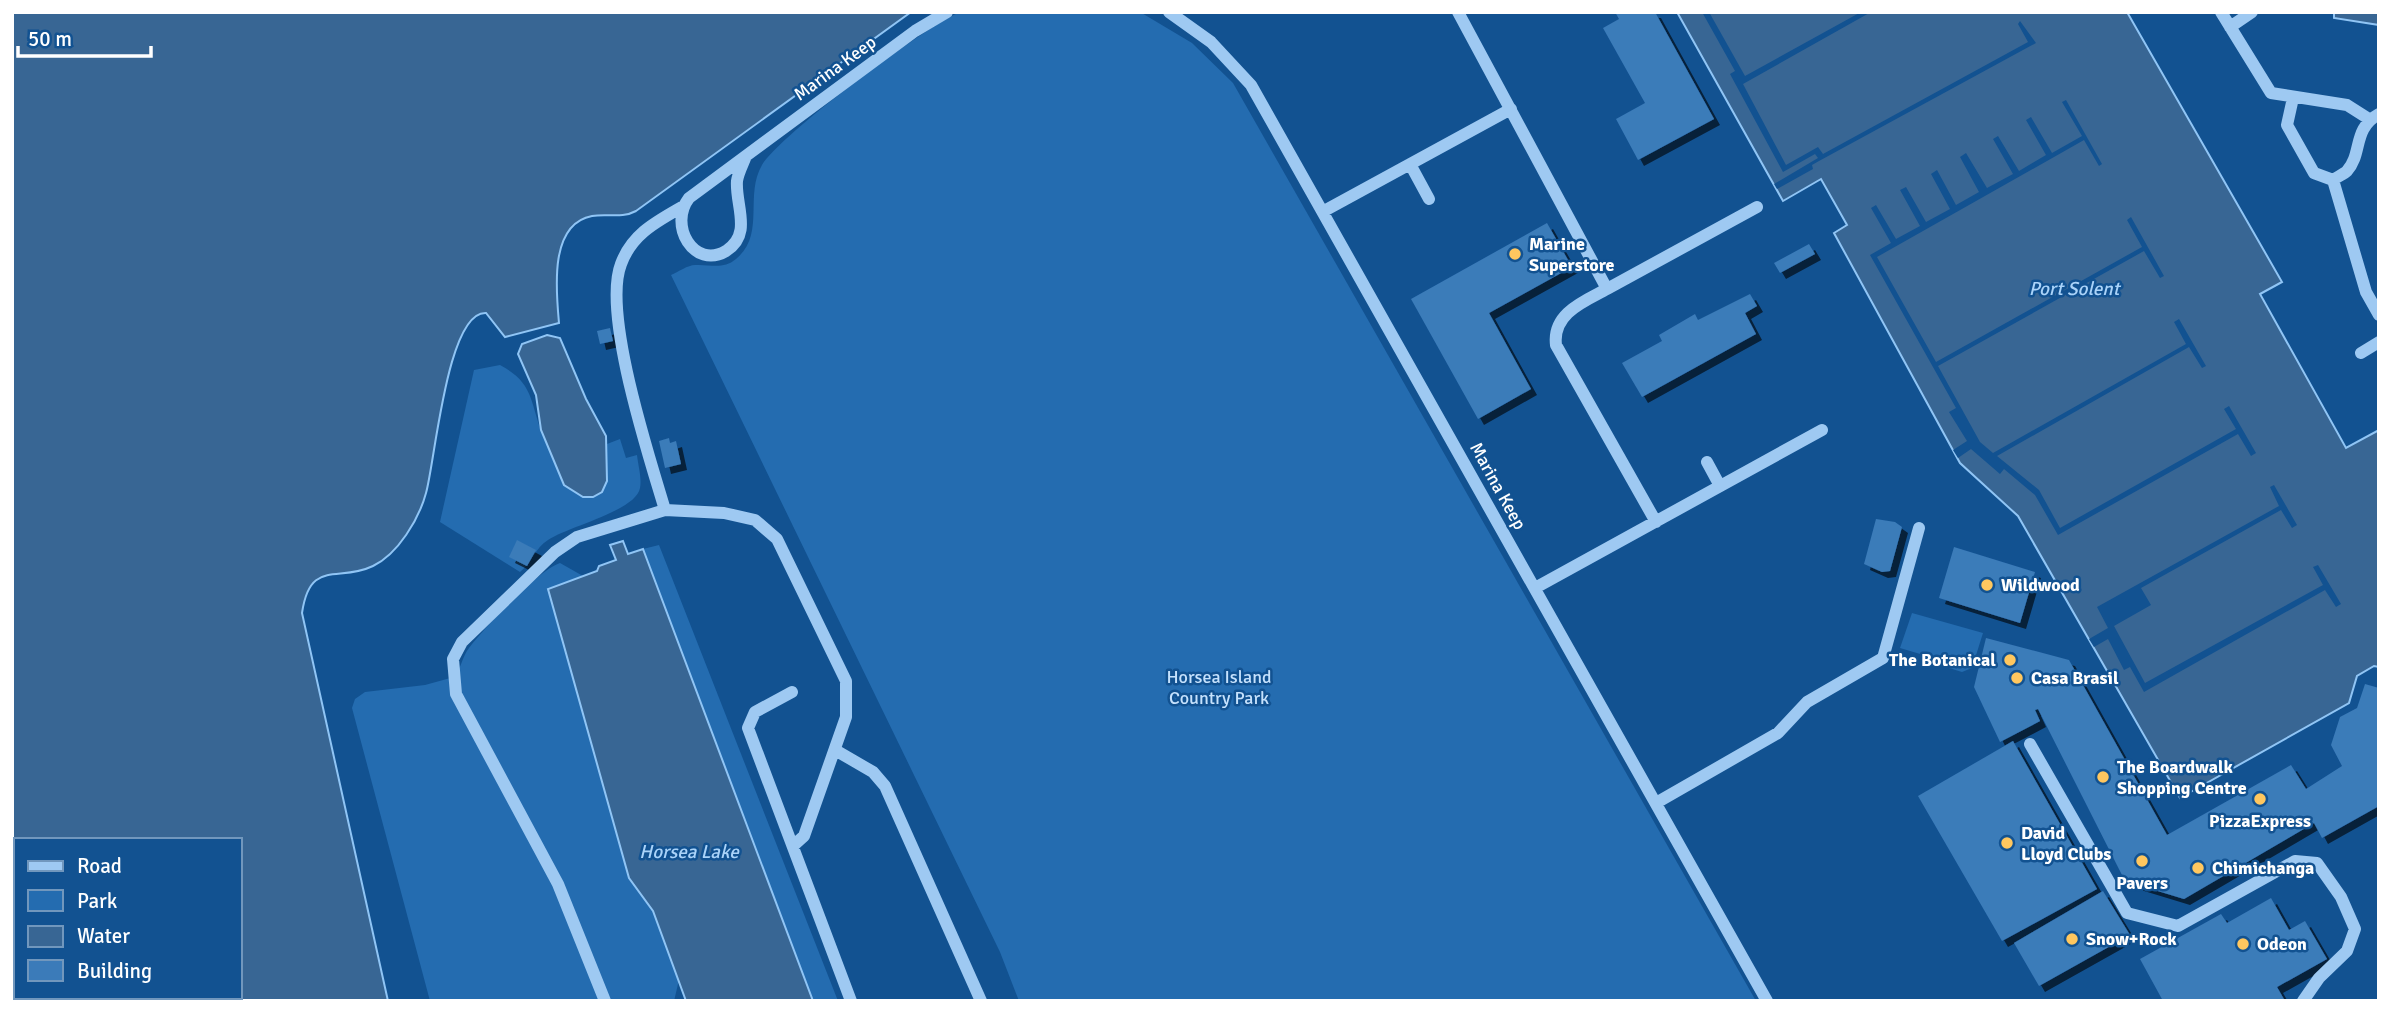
<svg xmlns="http://www.w3.org/2000/svg" width="2391" height="1013" viewBox="0 0 2391 1013" font-family="Signika,sans-serif">
<defs>
<filter id="shadow"><feDropShadow dx="6" dy="6" stdDeviation="0" flood-color="#0009"/></filter>
</defs>
<rect width="100%" height="100%" fill="#125291"/>
<!-- green -->
<path fill="#246cb0" d="M 960,12 L 1140,12 L 1192,43 L 1233,83 L 1756,1001 L 1019,1001 L 1000,952 L 671,275 C 678,272 688,265 695,265 C 710,264 723,270 736,259 C 766,234 744,196 762,165 C 780,135 924,27 960,12 Z
M 500,365 C 534,383 530,402 542,433 C 549,451 557,468 564,485 L 607,481 L 607,444 L 620,439 L 626,458 L 637,455 C 638,465 642,478 640,488 C 636,511 569,526 548,540 C 535,548 532,563 520,572 L 440,522 L 474,370 Z
M 659,545 L 838,1001 L 813,1001 L 643,549 Z
M 560,563 L 583,576 L 548,589 L 629,878 L 653,911 L 679,980 L 674,1001 L 430,1001 L 352,708 L 355,699 L 365,692 L 425,685 L 454,677 C 461,669 462,657 469,648 C 485,627 537,571 560,563 Z
M 1912,613 L 1983,633 L 1972,668 L 1962,672 L 1936,664 L 1937,659 L 1900,648 Z"/>
<!-- water -->
<path fill="#386694" stroke="#90c5f5" stroke-width="2" fill-rule="evenodd" d="M 12,12 L 911,12 L 636,211 C 621,219 608,213 592,216 C 549,224 556,290 559,323 L 505,337 L 486,313 C 447,311 435,462 426,493 C 419,519 398,554 373,566 C 338,583 310,558 302,613 L 388,1001 L 12,1001 ZM 16,840 L 240,840 L 240,997 L 16,997 Z
M 1677,12 L 2127,12 L 2282,282 L 2260,294 L 2346,448 L 2379,430 L 2379,667 L 2374,666 L 2357,676 L 2349,703 L 2180,798 L 2018,516 L 1960,463 L 1834,233 L 1847,225 L 1821,179 L 1783,201 Z
M 2334,12 L 2379,12 L 2379,25 L 2334,18 Z
M 547,335 L 560,338 L 586,399 L 606,436 L 607,481 L 602,492 L 593,497 L 583,497 L 564,485 L 541,430 L 536,395 L 518,354 L 522,344 Z
M 623,541 L 628,554 L 643,549 L 813,1001 L 686,1001 L 653,911 L 629,878 L 548,589 L 597,571 L 599,566 L 616,560 L 610,545 Z"/>
<!-- pier -->
<path fill="#125291" d="M 1702,12 L 1709,12 L 1745,76 L 1861,12 L 1871,12 L 1743,84 L 1786,165 L 1818,147 L 1823,154 L 2028,42 L 2018,24 L 2020,21 L 2036,43 L 1819,161 L 1812,165 L 1813,169 L 1777,189 L 1774,184 L 1818,158 L 1815,154 L 1783,172 L 1730,74 L 1735,71 Z
M 2066,100 L 2102,164 L 2099,166 L 2084,140 L 1877,257 L 1936,362 L 2142,247 L 2127,220 L 2131,217 L 2164,276 L 2160,278 L 2144,251 L 1938,366 L 1980,442 L 1993,453 L 2186,344 L 2174,322 L 2179,319 L 2206,366 L 2202,368 L 2189,347 L 1997,456 L 2039,490 L 2060,528 L 2236,429 L 2224,409 L 2229,406 L 2256,453 L 2251,456 L 2238,434 L 2058,535 L 2035,495 L 2004,469 L 2000,474 L 1971,449 L 1958,458 L 1953,450 L 1967,441 L 1949,412 L 1956,408 L 1870,255 L 1891,243 L 1871,208 L 1876,205 L 1896,239 L 1920,226 L 1900,190 L 1906,187 L 1926,222 L 1950,209 L 1931,174 L 1937,170 L 1956,205 L 1979,192 L 1960,157 L 1966,153 L 1987,188 L 2013,174 L 1993,139 L 1998,136 L 2019,171 L 2046,155 L 2026,120 L 2031,117 L 2052,153 L 2082,136 L 2062,102 Z
M 2274,485 L 2297,525 L 2292,528 L 2281,510 L 2141,588 L 2151,605 L 2114,626 L 2145,683 L 2323,585 L 2313,567 L 2318,565 L 2341,604 L 2336,607 L 2325,590 L 2144,692 L 2130,667 L 2124,670 L 2108,639 L 2094,647 L 2089,639 L 2108,628 L 2097,607 L 2279,506 L 2270,487 Z"/>
<!-- building -->
<path fill="#3b7bb9" filter="url(#shadow)" d="M 1615,12 L 1655,12 L 1714,119 L 1638,160 L 1616,119 L 1645,103 L 1603,28 L 1619,19 Z
M 1547,223 L 1572,267 L 1489,313 L 1531,389 L 1478,419 L 1411,299 Z
M 1809,244 L 1815,254 L 1780,273 L 1774,263 Z
M 1750,294 L 1757,306 L 1745,313 L 1756,334 L 1642,397 L 1622,363 L 1662,341 L 1659,335 L 1695,314 L 1698,320 Z
M 610,328 L 613,341 L 600,344 L 597,331 Z
M 669,438 L 670,443 L 676,441 L 681,464 L 665,468 L 659,441 Z
M 1876,519 L 1895,522 L 1902,527 L 1890,571 L 1882,572 L 1864,564 Z
M 517,540 L 536,550 L 527,566 L 509,557 Z
M 1954,547 L 2035,572 L 2020,623 L 1939,598 Z
M 1986,638 L 2069,660 L 2167,835 L 2291,765 L 2306,789 L 2342,766 L 2331,745 L 2340,717 L 2357,708 L 2365,684 L 2379,688 L 2379,806 L 2322,838 L 2314,823 L 2184,899 L 2125,881 L 2038,709 L 2035,710 L 2040,721 L 2000,742 L 1974,687 Z
M 2013,741 L 2097,889 L 2002,941 L 1918,796 Z
M 2103,891 L 2130,935 L 2039,986 L 2014,943 Z
M 2271,898 L 2289,930 L 2305,921 L 2327,959 L 2277,987 L 2285,1001 L 2163,1001 L 2140,959 L 2221,914 L 2227,923 Z"/>
<g fill="none" stroke-linecap="round" stroke-linejoin="round">
<!-- minor -->
<path stroke="#9ec9f2" stroke-width="12" d="M 1169,12 L 1211,42 L 1251,85 L 1767,1001
M 1458,12 L 1607,289 L 1757,207
M 2221,12 L 2271,93 L 2347,105 L 2369,119
M 2230,27 L 2252,12
M 2293,98 L 2287,125 L 2314,173 L 2333,180 C 2337,177 2344,174 2347,171 C 2363,153 2352,129 2379,114
M 746,156 C 743,164 738,173 737,181 C 735,205 753,234 726,251 C 694,270 668,225 689,198 L 915,31 L 947,12
M 1410,164 L 1429,199
M 2333,180 L 2366,292 L 2379,315
M 1324,211 L 1511,109
M 1607,289 C 1585,301 1552,313 1556,345 L 1656,522
M 2361,353 L 2379,342
M 1707,462 L 1720,486
M 665,510 C 649,456 602,313 621,264 C 632,234 656,222 682,207
M 1535,588 L 1822,430
M 792,692 L 755,712 L 748,728 L 851,1001
M 2030,744 L 2127,913 L 2178,926 L 2295,861 L 2317,863 L 2341,897 L 2355,929 L 2347,951 L 2319,978 L 2303,1001
M 835,750 L 873,772 L 885,786 L 981,1001
M 1656,803 L 1778,733 L 1807,702 L 1883,658 L 1919,528
M 605,1001 L 558,884 L 456,694 L 453,659 L 462,642 L 555,552 L 577,537 L 665,510 L 724,513 L 755,520 L 777,539 L 846,681 L 846,717 L 804,836 L 794,845"/>
</g>
<!-- markers -->
<g fill="#ffc75f" stroke="#125291" stroke-width="2.5">
<circle cx="1515" cy="254" r="7"/>
<circle cx="1987" cy="585" r="7"/>
<circle cx="2010" cy="660" r="7"/>
<circle cx="2017" cy="678" r="7"/>
<circle cx="2103" cy="777" r="7"/>
<circle cx="2260" cy="799" r="7"/>
<circle cx="2007" cy="843" r="7"/>
<circle cx="2142" cy="861" r="7"/>
<circle cx="2198" cy="868" r="7"/>
<circle cx="2072" cy="939" r="7"/>
<circle cx="2243" cy="944" r="7"/>
</g>
<g text-anchor="middle" dominant-baseline="central" stroke-width="5" stroke-linejoin="round" paint-order="stroke">
<!-- street labels -->
<g font-size="18" fill="#fff" stroke="#125291">
<text transform="translate(835 68) rotate(-36)">Marina Keep</text>
<text transform="translate(1498 486) rotate(61)">Marina Keep</text>
</g>
<!-- poi labels -->
<g font-size="18" font-weight="bold" fill="#fff" stroke="#125291" text-anchor="start">
<text x="1529" y="244">Marine<tspan x="1529" dy="21">Superstore</tspan></text>
<text x="2001" y="585">Wildwood</text>
<text x="1996" y="660" text-anchor="end">The Botanical</text>
<text x="2031" y="678">Casa Brasil</text>
<text x="2117" y="767">The Boardwalk<tspan x="2117" dy="21">Shopping Centre</tspan></text>
<text x="2260" y="821" text-anchor="middle">PizzaExpress</text>
<text x="2021" y="833">David<tspan x="2021" dy="21">Lloyd Clubs</tspan></text>
<text x="2212" y="868">Chimichanga</text>
<text x="2142" y="883" text-anchor="middle">Pavers</text>
<text x="2086" y="939">Snow+Rock</text>
<text x="2257" y="944">Odeon</text>
</g>
<!-- park labels -->
<g font-size="18" fill="#c6e2fd" stroke="#125291">
<text x="1219" y="677">Horsea Island<tspan x="1219" dy="21">Country Park</tspan></text>
</g>
<!-- water labels -->
<g font-size="19" font-style="italic" fill="#aad3f9" stroke="#125291">
<text x="2074" y="289">Port Solent</text>
<text x="689" y="852">Horsea Lake</text>
</g>
</g>
<!-- border -->
<rect width="2391" height="1013" fill="none" stroke="#ffffff" stroke-width="28"/>
<!-- legend -->
<rect x="14" y="838" width="228" height="161" fill="#125291" stroke="#7197bd" stroke-width="2"/>
<rect x="28" y="861" width="35" height="10" fill="#9ec9f2" stroke="#7197bd" stroke-width="2"/>
<text x="77" y="873" font-size="21" fill="#ffffff">Road</text>
<rect x="28" y="890" width="35" height="21" fill="#246cb0" stroke="#7197bd" stroke-width="2"/>
<text x="77" y="908" font-size="21" fill="#ffffff">Park</text>
<rect x="28" y="926" width="35" height="21" fill="#386694" stroke="#7197bd" stroke-width="2"/>
<text x="77" y="943" font-size="21" fill="#ffffff">Water</text>
<rect x="28" y="960" width="35" height="21" fill="#3b7bb9" stroke="#7197bd" stroke-width="2"/>
<text x="77" y="978" font-size="21" fill="#ffffff">Building</text>
<!-- scale -->
<path d="M18 46v10h133v-10" fill="none" stroke="#ffffff" stroke-width="3.5"/>
<text x="28" y="46" font-size="21" fill="#ffffff" stroke="#125291" stroke-width="5" paint-order="stroke">50 m</text>
</svg>
